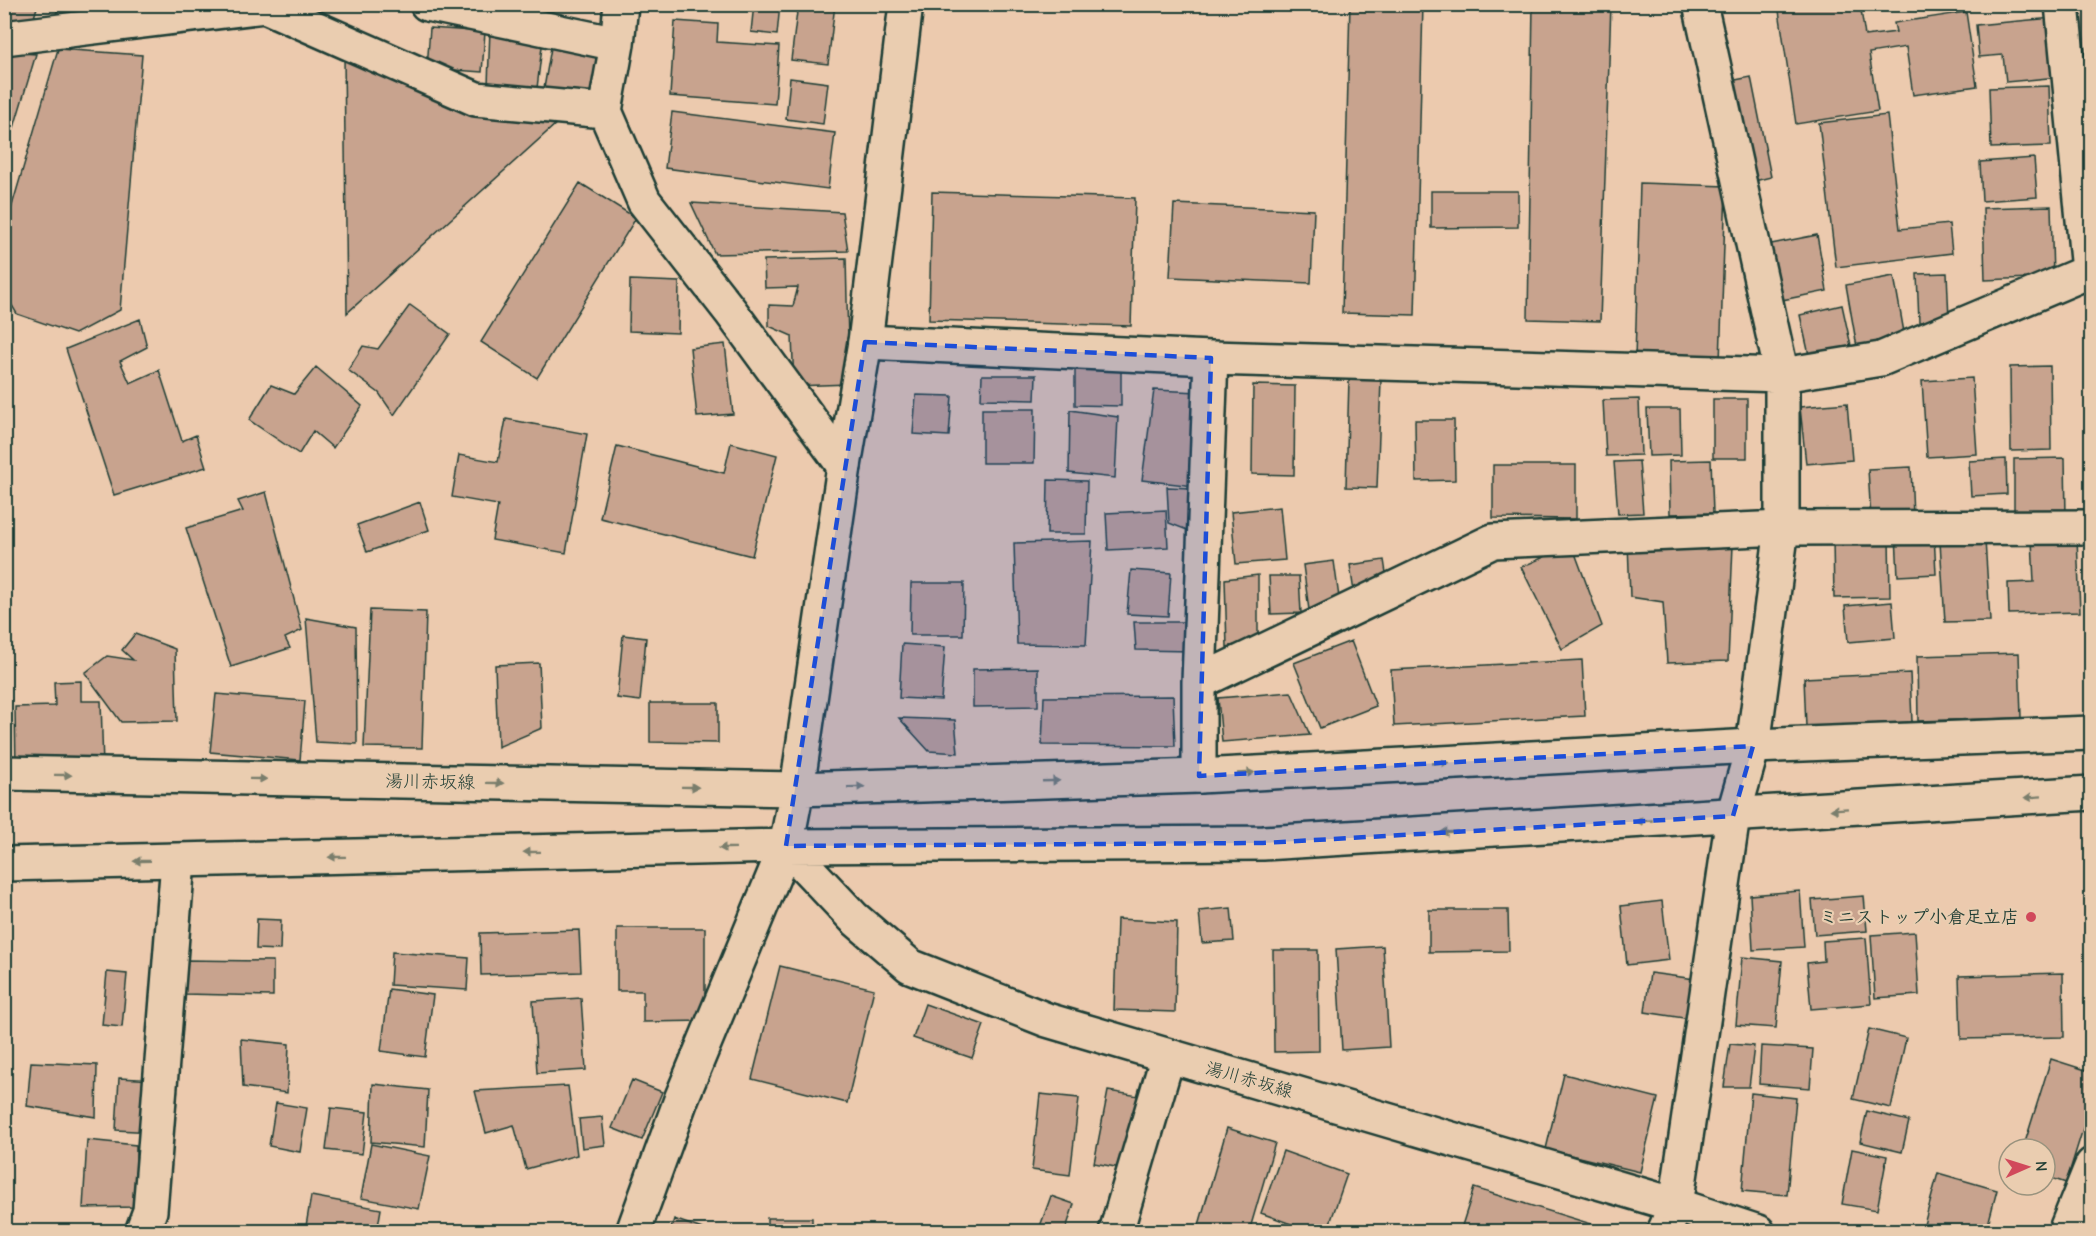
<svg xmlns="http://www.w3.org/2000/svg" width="2096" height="1236" viewBox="0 0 2096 1236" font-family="'Comic Neue','Klee One',sans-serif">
<rect width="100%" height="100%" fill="#eccaae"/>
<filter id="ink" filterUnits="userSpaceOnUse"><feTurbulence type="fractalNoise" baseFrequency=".0167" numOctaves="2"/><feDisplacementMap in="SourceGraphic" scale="12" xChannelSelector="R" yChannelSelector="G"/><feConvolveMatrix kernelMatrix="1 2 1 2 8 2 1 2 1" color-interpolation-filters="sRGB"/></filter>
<g filter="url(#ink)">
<!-- building -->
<path fill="#c8a38e" stroke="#1f3d34" stroke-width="1.5" d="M 4,4 L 38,4 L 30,31 L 4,24 Z
M 60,4 L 84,4 L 72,28 L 52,24 Z
M 754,4 L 780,4 L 777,35 L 751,32 Z
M 798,4 L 835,4 L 828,64 L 791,60 Z
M 1350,4 L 1423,4 L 1415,315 L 1342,313 Z
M 1533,4 L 1611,4 L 1600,321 L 1528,319 Z
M 1778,4 L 1860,4 L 1865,36 L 1896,32 L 1894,23 L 1966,12 L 1977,86 L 1913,95 L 1906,47 L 1869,53 L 1878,111 L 1796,124 Z
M 2053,18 L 2058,77 L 2006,82 L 2003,55 L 1979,57 L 1976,25 Z
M 675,21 L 718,24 L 717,42 L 779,46 L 775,104 L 670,96 Z
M 430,28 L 485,32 L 482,72 L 427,68 Z
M 490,29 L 543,38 L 537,88 L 488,85 Z
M 553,36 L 608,48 L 598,104 L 543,94 Z
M 58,49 L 142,55 L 120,310 L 75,334 L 17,314 L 4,292 L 4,233 Z
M 4,52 L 36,54 L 4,161 Z
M 344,56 L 557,123 L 347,313 Z
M 1751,77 L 1771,177 L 1746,183 L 1725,82 Z
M 790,78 L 828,83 L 823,124 L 786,119 Z
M 2049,86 L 2051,146 L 1991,148 L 1989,88 Z
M 672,112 L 835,133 L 828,189 L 665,168 Z
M 1887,115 L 1900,229 L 1949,224 L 1952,253 L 1836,267 L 1819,123 Z
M 2034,158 L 2037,197 L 1982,201 L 1980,162 Z
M 580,183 L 636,218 L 537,378 L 481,342 Z
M 1640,183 L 1726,186 L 1720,362 L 1635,359 Z
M 1431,191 L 1518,191 L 1518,227 L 1431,228 Z
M 932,192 L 1135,198 L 1131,326 L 929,320 Z
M 691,203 L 842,212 L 848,251 L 715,254 Z
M 1174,204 L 1314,210 L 1311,283 L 1170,277 Z
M 2051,206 L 2053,277 L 1985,280 L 1983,208 Z
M 1817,235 L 1827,291 L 1782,300 L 1771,244 Z
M 846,258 L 849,384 L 794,386 L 792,336 L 769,326 L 769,305 L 793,306 L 798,287 L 765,288 L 764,260 Z
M 1947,273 L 1949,320 L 1919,322 L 1917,274 Z
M 1894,276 L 1905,338 L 1857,347 L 1846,285 Z
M 630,280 L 679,282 L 678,333 L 629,331 Z
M 410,305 L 450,334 L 394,415 L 379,393 L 348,370 L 363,346 L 378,349 Z
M 1842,305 L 1851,346 L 1809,355 L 1800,315 Z
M 140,319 L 147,347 L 120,361 L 130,383 L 159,370 L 182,441 L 196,435 L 206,467 L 114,495 L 66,349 Z
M 725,344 L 733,414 L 697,417 L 690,348 Z
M 2050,366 L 2051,450 L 2011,451 L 2010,367 Z
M 316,367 L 362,406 L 333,448 L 313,431 L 299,454 L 249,420 L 271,385 L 294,394 Z
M 1075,368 L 1121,368 L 1121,406 L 1075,405 Z
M 982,375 L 1036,375 L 1035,400 L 981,399 Z
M 1972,378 L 1977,454 L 1927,457 L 1922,381 Z
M 1349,379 L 1381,380 L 1377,488 L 1346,487 Z
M 1253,385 L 1295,386 L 1294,475 L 1252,474 Z
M 1154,390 L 1199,392 L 1194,486 L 1142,480 Z
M 916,395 L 952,396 L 949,436 L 913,434 Z
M 1639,399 L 1641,455 L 1606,456 L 1603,400 Z
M 1713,399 L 1747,399 L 1747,458 L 1713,458 Z
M 1847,403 L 1852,460 L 1806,464 L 1800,407 Z
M 982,409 L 1035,409 L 1034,463 L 982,463 Z
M 1647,409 L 1680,409 L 1681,455 L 1649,456 Z
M 1070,410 L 1118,417 L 1115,478 L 1069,473 Z
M 506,419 L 587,434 L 566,553 L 492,540 L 498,505 L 452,497 L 459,455 L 498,462 Z
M 1415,420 L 1454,420 L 1455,480 L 1416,481 Z
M 731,443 L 777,455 L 752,556 L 600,518 L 617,446 L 724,473 Z
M 2065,458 L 2066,517 L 2014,518 L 2014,459 Z
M 2006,459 L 2007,494 L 1971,496 L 1969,461 Z
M 1711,460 L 1713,513 L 1670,514 L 1669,461 Z
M 1639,461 L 1643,513 L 1618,514 L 1614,462 Z
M 1493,465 L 1576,465 L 1576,519 L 1493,518 Z
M 1911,467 L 1913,517 L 1871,519 L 1868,469 Z
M 1048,480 L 1087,481 L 1086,534 L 1047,534 Z
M 1167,487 L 1191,488 L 1187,530 L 1169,523 Z
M 266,492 L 302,630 L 285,638 L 290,648 L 231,667 L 186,528 L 243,511 L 238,501 Z
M 420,502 L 429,530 L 367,552 L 357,525 Z
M 1280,507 L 1285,560 L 1236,564 L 1231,512 Z
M 1166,510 L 1168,547 L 1108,550 L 1106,513 Z
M 1934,534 L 1936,574 L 1898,576 L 1896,535 Z
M 1889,538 L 1890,597 L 1834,598 L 1833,539 Z
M 2077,538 L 2080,612 L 2009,614 L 2008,583 L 2034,582 L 2032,539 Z
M 1985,540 L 1990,621 L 1945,622 L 1940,542 Z
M 1092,541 L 1086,645 L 1017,644 L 1014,543 Z
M 1628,542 L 1733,545 L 1728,661 L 1667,663 L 1663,602 L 1630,597 Z
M 1572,545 L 1602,626 L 1562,649 L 1521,567 Z
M 1384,560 L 1388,586 L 1354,592 L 1350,565 Z
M 1334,561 L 1340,605 L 1309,610 L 1303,565 Z
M 1131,570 L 1171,573 L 1168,616 L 1127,614 Z
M 1258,575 L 1258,639 L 1227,647 L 1225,579 Z
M 1269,576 L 1299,576 L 1301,613 L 1271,614 Z
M 911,583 L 964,583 L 963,635 L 910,635 Z
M 1892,602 L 1895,638 L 1848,642 L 1845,606 Z
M 370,610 L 426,612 L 422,748 L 364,747 Z
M 306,618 L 356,627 L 357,744 L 316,742 Z
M 1134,622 L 1189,622 L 1191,651 L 1136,650 Z
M 135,634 L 175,649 L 177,721 L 121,722 L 85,673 L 107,656 L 133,660 L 122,650 Z
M 623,635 L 646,638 L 640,701 L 617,698 Z
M 1351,641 L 1376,706 L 1320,728 L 1294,663 Z
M 902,644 L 945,647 L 941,700 L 899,698 Z
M 2019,653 L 2021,718 L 1918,721 L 1917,656 Z
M 1582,660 L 1585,716 L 1394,726 L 1391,670 Z
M 539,663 L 542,728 L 498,747 L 495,665 Z
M 1038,668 L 1038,706 L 973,707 L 973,669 Z
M 1910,673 L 1912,722 L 1806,727 L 1804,678 Z
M 81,681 L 81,701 L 101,701 L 103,767 L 16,769 L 15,707 L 55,706 L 54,682 Z
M 1291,692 L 1310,735 L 1222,742 L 1218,698 Z
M 216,694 L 305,701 L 300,760 L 210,752 Z
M 1173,696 L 1175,746 L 1042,745 L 1044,697 Z
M 650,703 L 718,703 L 718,743 L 650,742 Z
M 899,718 L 955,720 L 958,753 L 929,751 Z
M 1800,891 L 1804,947 L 1753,950 L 1750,895 Z
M 1864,896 L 1867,931 L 1815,935 L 1812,900 Z
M 1662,901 L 1669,960 L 1627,965 L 1621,906 Z
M 1231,908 L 1234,941 L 1202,943 L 1199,911 Z
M 1429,910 L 1508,910 L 1509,951 L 1429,952 Z
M 257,919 L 281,920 L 280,950 L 256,949 Z
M 1117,919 L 1177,922 L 1175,1012 L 1114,1010 Z
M 617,928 L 705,928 L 705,1021 L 643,1022 L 643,991 L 617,991 Z
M 579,930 L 581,972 L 481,975 L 480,933 Z
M 1915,932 L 1919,995 L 1875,998 L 1871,935 Z
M 1866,938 L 1871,1004 L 1811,1009 L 1807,963 L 1824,961 L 1823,941 Z
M 1383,946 L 1389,1047 L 1342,1050 L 1336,949 Z
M 1273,950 L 1318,950 L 1319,1051 L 1274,1052 Z
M 392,952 L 469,958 L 467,990 L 390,985 Z
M 1742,957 L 1782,961 L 1776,1028 L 1736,1025 Z
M 185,960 L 273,961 L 273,996 L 184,994 Z
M 780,966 L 874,989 L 847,1103 L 752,1079 Z
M 107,972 L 127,974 L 122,1027 L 102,1025 Z
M 1650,973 L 1695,979 L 1690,1019 L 1645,1012 Z
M 2063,973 L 2064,1037 L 1961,1039 L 1959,976 Z
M 389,989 L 433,995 L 425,1057 L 381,1051 Z
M 581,998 L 586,1070 L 537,1073 L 533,1001 Z
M 925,1004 L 984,1025 L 972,1058 L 913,1038 Z
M 1869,1029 L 1906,1038 L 1891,1108 L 1853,1099 Z
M 241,1039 L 289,1044 L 287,1093 L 243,1087 Z
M 1730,1044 L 1754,1046 L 1749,1087 L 1724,1087 Z
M 1761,1046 L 1813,1049 L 1810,1088 L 1759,1084 Z
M 2051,1059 L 2092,1072 L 2092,1100 L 2066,1183 L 2045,1176 L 2045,1149 L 2023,1149 Z
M 31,1062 L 97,1065 L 96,1117 L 27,1106 Z
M 1564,1074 L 1658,1098 L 1640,1172 L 1546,1149 Z
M 119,1078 L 156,1080 L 154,1132 L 116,1130 Z
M 632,1080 L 662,1092 L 642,1140 L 612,1128 Z
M 373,1084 L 428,1090 L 425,1147 L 371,1142 Z
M 568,1086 L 577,1155 L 526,1169 L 514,1125 L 486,1133 L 475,1091 Z
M 1108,1091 L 1139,1096 L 1126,1169 L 1094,1163 Z
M 1751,1093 L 1796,1098 L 1787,1195 L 1742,1191 Z
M 1040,1094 L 1079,1098 L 1070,1175 L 1032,1170 Z
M 276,1103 L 307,1108 L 300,1152 L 269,1146 Z
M 331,1108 L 367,1112 L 362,1154 L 326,1150 Z
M 1867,1111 L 1909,1121 L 1902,1152 L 1860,1142 Z
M 602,1117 L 605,1145 L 582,1148 L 579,1119 Z
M 1227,1128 L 1275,1143 L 1249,1232 L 1197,1232 Z
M 87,1140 L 136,1145 L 136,1207 L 83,1208 Z
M 371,1144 L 430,1156 L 419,1209 L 361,1198 Z
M 1852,1149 L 1887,1156 L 1877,1210 L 1842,1204 Z
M 1283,1151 L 1347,1174 L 1327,1232 L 1313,1232 L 1261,1213 Z
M 1938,1173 L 1997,1190 L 1986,1232 L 1922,1232 Z
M 1474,1188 L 1601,1227 L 1600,1232 L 1460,1232 Z
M 311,1196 L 381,1209 L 377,1232 L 305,1232 Z
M 1051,1196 L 1074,1204 L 1065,1232 L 1038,1232 Z
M 767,1218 L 812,1218 L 812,1232 L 767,1232 Z
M 674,1219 L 705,1230 L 704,1232 L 670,1232 Z
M 108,1226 L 108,1232 L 67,1232 Z"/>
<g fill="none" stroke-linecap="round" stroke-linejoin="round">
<defs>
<path id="street" d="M 427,4 L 617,44
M 621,4 L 617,44 L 605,111 L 644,201 L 731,312 L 844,466
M 2062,4 L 2088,271
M 4,38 L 265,6 L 476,99 L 605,111
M 865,342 L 1211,358 L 1782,375 L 1881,359 L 2092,270
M 1199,682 L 1493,541 L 1782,528 L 2092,527
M 1199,776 L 1199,682 L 1211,358
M 142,1232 L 150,1211 L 178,861
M 1116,1232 L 1168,1056
M 1664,1232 L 1676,1205 L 1733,816 L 1753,746 L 1782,528 L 1782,375 L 1700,4
M 2065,1232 L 2092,1165"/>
<path id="secondary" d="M 4,773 L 797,789 L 1199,776 L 1753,746 L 2092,733
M 786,846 L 854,918 L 910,966 L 1047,1020 L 1676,1205 L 1758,1232
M 4,864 L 786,846 L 1263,843 L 2092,793
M 633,1232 L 682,1097 L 786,846 L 797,789 L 844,466 L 865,342 L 906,4"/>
</defs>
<!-- street casing -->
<use href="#street" stroke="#1f3d34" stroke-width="38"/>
<!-- secondary casing -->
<use href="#secondary" stroke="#1f3d34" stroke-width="38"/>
<!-- street -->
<use href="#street" stroke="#eacdb0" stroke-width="33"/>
<!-- secondary -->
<use href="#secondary" stroke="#eacdb0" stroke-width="33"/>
</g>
<!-- one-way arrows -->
<defs><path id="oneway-solid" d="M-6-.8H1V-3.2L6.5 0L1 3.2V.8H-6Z" transform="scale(1.5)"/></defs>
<g fill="#7a7e6c">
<use href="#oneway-solid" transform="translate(1440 763) rotate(-3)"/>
<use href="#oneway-solid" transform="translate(1246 773) rotate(-3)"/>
<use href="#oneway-solid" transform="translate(63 775) rotate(1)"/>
<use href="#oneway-solid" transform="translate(258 779) rotate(1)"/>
<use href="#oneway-solid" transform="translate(1051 781) rotate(-2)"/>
<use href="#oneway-solid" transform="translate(495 783) rotate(1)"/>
<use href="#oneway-solid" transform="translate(690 787) rotate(1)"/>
<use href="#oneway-solid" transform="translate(856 787) rotate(-2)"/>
<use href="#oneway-solid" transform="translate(2033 797) rotate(176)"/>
<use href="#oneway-solid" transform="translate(1839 809) rotate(176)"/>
<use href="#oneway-solid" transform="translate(1644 821) rotate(177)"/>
<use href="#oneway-solid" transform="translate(1449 832) rotate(177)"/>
<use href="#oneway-solid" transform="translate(727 848) rotate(179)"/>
<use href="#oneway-solid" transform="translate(532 852) rotate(179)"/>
<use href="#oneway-solid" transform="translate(337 857) rotate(179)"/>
<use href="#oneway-solid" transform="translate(142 861) rotate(179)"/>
</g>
</g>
<!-- marked area -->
<path fill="#1d4ed8" fill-opacity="0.2" stroke="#1d4ed8" stroke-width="4.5" stroke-dasharray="12 8" stroke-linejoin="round" d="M 865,342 L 1211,358 L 1199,776 L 1753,746 L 1733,816 L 1263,843 L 786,846 Z"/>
<!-- markers -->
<circle fill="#d1495b" stroke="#eacdb0" stroke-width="2" cx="2031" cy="917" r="6"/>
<g text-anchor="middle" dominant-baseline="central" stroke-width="4.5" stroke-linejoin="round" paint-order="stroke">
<!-- street labels -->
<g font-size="18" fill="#1f3d34" stroke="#eacdb0">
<text transform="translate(430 782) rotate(1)">湯川赤坂線</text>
<text transform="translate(1249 1080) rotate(16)">湯川赤坂線</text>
</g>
<!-- poi labels -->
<g font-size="18" font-weight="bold" fill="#1f3d34" stroke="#eacdb0" text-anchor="end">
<text x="2019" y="917">ミニストップ小倉足立店</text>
</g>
</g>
<!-- margin -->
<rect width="2096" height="1236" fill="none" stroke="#eacdb0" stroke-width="24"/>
<rect x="12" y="12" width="2072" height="1212" fill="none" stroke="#1f3d34" stroke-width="2" filter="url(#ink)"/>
<!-- north arrow -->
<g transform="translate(2027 1167) rotate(87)"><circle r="28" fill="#eacdb0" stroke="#99937e" stroke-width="1.5"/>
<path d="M0-4.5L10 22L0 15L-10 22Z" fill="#d1495b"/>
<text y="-9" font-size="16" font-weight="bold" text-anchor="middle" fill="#1f3d34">N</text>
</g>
</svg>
